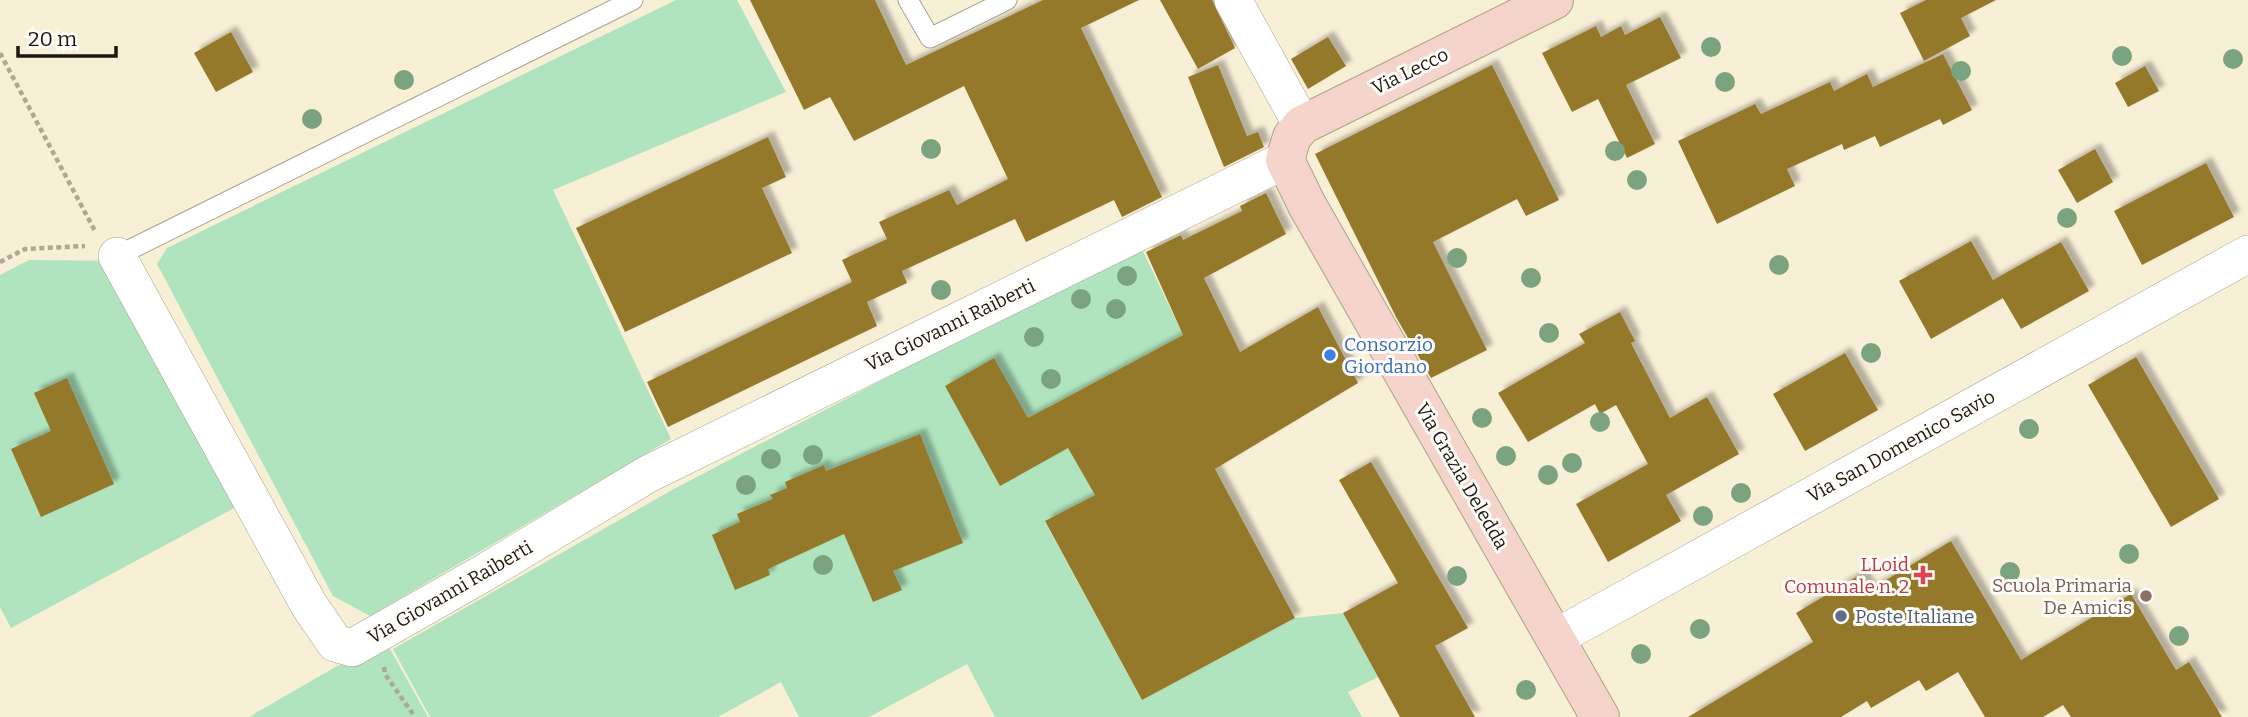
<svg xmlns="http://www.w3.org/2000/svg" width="2248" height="717" viewBox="0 0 2248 717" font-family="Bitter,serif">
<defs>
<filter id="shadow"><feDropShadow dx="6" dy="-6" stdDeviation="2" flood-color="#0004"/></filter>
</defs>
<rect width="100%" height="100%" fill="#f8efd7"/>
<!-- green -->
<path fill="#afe4be" d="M 676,0 L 737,0 L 786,92 L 553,190 L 671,439 L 370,616 L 333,596 L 157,264 L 167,248 Z
M 1140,245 L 1183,335 L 1046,408 L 1095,495 L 1045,522 L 1142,700 L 1295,618 L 1343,613 L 1378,677 L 1348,692 L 1362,717 L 995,717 L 967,664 L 869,717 L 799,717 L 781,682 L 718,717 L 430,717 L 393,649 L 672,490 Z
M 29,260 L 128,261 L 249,500 L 11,628 L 0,607 L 0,275 Z
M 390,649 L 428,717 L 249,717 L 337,666 Z"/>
<!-- building -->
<path fill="#95792b" filter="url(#shadow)" d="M 750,0 L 875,0 L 906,65 L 1043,0 L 1139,0 L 1081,28 L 1162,197 L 1122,217 L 1114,200 L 1026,242 L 1015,219 L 902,271 L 907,283 L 867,302 L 877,326 L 668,427 L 647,382 L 852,282 L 842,260 L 887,239 L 879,222 L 949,190 L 957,205 L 1008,179 L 964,86 L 854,141 L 830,97 L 804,110 Z
M 1160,0 L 1212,0 L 1235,48 L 1198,69 Z
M 1926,0 L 1996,0 L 1961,18 L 1970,36 L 1924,61 L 1900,13 Z
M 1660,17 L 1681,58 L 1626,85 L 1655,144 L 1627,158 L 1598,99 L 1572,112 L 1542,53 L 1596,26 L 1601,37 L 1621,26 L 1625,35 Z
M 231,32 L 253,72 L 216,92 L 194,53 Z
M 1328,37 L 1346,66 L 1308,89 L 1291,59 Z
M 1943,54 L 1972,110 L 1943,125 L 1940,119 L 1880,147 L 1875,136 L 1844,150 L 1842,144 L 1787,169 L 1795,186 L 1717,224 L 1678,141 L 1755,104 L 1761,114 L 1830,82 L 1834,91 L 1867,74 L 1873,87 Z
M 1218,65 L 1247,136 L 1258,132 L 1264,147 L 1224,167 L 1188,77 Z
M 1492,65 L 1559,200 L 1526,216 L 1517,199 L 1433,242 L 1487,350 L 1431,378 L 1396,317 L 1315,154 Z
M 2145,66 L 2159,91 L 2128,107 L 2115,83 Z
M 768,137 L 786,177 L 762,188 L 792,253 L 625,332 L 576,228 Z
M 2095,149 L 2113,182 L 2077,203 L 2058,170 Z
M 2206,163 L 2234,217 L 2142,265 L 2114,211 Z
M 1266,193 L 1286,234 L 1204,278 L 1240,352 L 1318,307 L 1358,383 L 1215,469 L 1295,618 L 1142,700 L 1045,521 L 1095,495 L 1068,448 L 1000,486 L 945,386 L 994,358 L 1028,418 L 1183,335 L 1146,252 L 1181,235 L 1183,240 L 1242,211 L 1240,206 Z
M 1971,241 L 1993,280 L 2061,242 L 2089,291 L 2021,329 L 2001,295 L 2003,298 L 1931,339 L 1899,281 Z
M 1620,312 L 1635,341 L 1631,343 L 1670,418 L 1707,397 L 1739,454 L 1666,495 L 1681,521 L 1608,562 L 1576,504 L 1648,464 L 1616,405 L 1600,414 L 1595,404 L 1528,442 L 1498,393 L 1585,343 L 1579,334 Z
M 1845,353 L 1878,410 L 1805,451 L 1773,394 Z
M 2136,357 L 2219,499 L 2171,527 L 2088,385 Z
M 67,378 L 114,484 L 41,517 L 11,449 L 51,431 L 34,393 Z
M 920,434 L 963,543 L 893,571 L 902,590 L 873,602 L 844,534 L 768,569 L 770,575 L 735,590 L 712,535 L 740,522 L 737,514 L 773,499 L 770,495 L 787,488 L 785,482 L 824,465 L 826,471 Z
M 1371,462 L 1468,628 L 1435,646 L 1475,717 L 1400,717 L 1343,613 L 1398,583 L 1339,480 Z
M 1951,541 L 2021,660 L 2131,594 L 2176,670 L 2189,662 L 2222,717 L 2071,717 L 2063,705 L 2043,717 L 1985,717 L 1958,672 L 1926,691 L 1919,680 L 1871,708 L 1867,701 L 1841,717 L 1688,717 L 1813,642 L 1796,613 L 1861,574 L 1871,589 Z"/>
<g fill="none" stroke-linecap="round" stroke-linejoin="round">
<defs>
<path id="lane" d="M 908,0 L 930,38 L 1007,0
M 117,256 L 633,0"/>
<path id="street" d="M 1233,0 L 1302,125
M 117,256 L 309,605 L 335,643 L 352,648 L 482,574 L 648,474 L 1285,160
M 1555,638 L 2248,254"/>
<path id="secondary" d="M 1554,0 L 1302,125 L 1292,137 L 1285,160 L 1307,205 L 1600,717"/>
</defs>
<!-- lane casing -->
<use href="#lane" stroke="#aca38d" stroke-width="21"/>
<!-- street casing -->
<use href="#street" stroke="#aca38d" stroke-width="38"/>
<!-- secondary casing -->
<use href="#secondary" stroke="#aca38d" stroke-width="40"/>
<!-- path -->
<path stroke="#afa896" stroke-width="4.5" stroke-dasharray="5 3.5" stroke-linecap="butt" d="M 0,53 L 95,231
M 0,262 L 25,249 L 85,246
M 384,667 L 385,674 L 415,717"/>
<!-- lane -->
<use href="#lane" stroke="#fff" stroke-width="19"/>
<!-- street -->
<use href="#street" stroke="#fff" stroke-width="37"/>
<!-- secondary -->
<use href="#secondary" stroke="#f4d4cb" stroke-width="38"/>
</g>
<!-- trees -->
<g fill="#7ba380">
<circle cx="1711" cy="47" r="10"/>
<circle cx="2122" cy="56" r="10"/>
<circle cx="2233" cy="59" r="10"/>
<circle cx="1961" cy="71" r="10"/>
<circle cx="404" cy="80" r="10"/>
<circle cx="1725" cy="82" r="10"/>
<circle cx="312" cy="119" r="10"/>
<circle cx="931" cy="149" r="10"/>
<circle cx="1615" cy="151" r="10"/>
<circle cx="1637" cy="180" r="10"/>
<circle cx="2067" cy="218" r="10"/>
<circle cx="1457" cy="258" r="10"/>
<circle cx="1779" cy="265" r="10"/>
<circle cx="1127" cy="276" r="10"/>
<circle cx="1531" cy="278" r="10"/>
<circle cx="941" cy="290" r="10"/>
<circle cx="1081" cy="299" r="10"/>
<circle cx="1116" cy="309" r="10"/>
<circle cx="1549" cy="333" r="10"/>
<circle cx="1034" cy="337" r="10"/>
<circle cx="1871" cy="353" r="10"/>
<circle cx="1051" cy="379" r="10"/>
<circle cx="1482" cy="418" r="10"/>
<circle cx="1600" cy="422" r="10"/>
<circle cx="2029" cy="429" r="10"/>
<circle cx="813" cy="455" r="10"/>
<circle cx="1506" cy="456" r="10"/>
<circle cx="771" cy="459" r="10"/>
<circle cx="1572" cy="463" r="10"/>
<circle cx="1548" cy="475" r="10"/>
<circle cx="746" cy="485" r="10"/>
<circle cx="1741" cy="493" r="10"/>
<circle cx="1703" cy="516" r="10"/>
<circle cx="2129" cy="554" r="10"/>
<circle cx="823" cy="565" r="10"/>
<circle cx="2010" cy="572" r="10"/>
<circle cx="1457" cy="576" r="10"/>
<circle cx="1700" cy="629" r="10"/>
<circle cx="2179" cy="636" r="10"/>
<circle cx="1641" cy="654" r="10"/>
<circle cx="1526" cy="690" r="10"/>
</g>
<!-- markers -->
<circle fill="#3f7fe0" stroke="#fefcf8" stroke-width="2.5" cx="1330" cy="355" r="7"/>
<path fill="#e0444e" stroke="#fefcf8" stroke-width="2.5" d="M1919.5 564.5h7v7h7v7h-7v7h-7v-7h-7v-7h7z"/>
<circle fill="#8d6e63" stroke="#fefcf8" stroke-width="2.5" cx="2146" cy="596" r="7"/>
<circle fill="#5c6f8a" stroke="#fefcf8" stroke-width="2.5" cx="1841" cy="616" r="7"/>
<g text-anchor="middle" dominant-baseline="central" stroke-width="6" stroke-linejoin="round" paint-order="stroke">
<!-- street labels -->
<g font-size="19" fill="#1c1911" stroke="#fefcf8">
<text transform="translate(1410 71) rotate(-26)">Via Lecco</text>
<text transform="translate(950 325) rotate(-26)">Via Giovanni Raiberti</text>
<text transform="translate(1901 446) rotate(-29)">Via San Domenico Savio</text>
<text transform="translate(1462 476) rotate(60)">Via Grazia Deledda</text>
<text transform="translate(450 592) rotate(-30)">Via Giovanni Raiberti</text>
</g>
<!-- shop labels -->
<g font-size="19" fill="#366cbe" stroke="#fefcf8" text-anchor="start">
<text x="1344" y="344">Consorzio<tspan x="1344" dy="22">Giordano</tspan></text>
</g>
<!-- health labels -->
<g font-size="19" fill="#be3a42" stroke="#fefcf8" text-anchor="end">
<text x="1909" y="564">LLoid<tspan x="1909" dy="22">Comunale n. 2</tspan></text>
</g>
<!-- education labels -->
<g font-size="19" fill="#785e54" stroke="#fefcf8" text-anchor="end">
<text x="2132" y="585">Scuola Primaria<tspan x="2132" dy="22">De Amicis</tspan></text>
</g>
<!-- service labels -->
<g font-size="19" fill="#4e5e75" stroke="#fefcf8" text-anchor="start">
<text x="1855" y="616">Poste Italiane</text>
</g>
</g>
<!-- scale -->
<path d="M18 46v10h98v-10" fill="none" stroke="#1c1911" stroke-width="3.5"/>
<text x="28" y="46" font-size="21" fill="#1c1911" stroke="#fefcf8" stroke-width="5" paint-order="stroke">20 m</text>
</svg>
